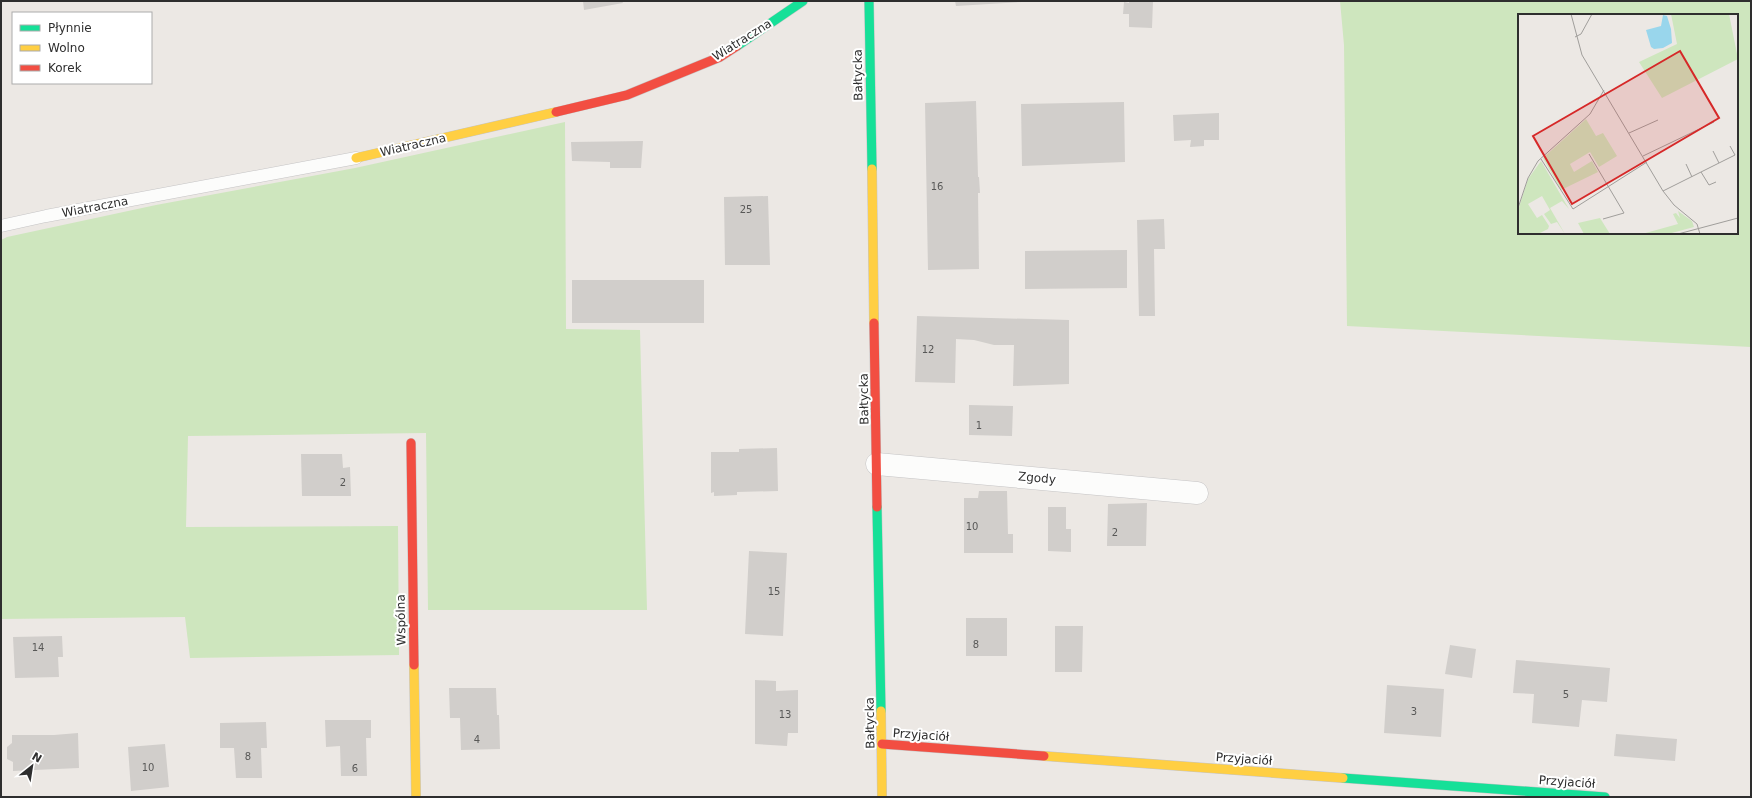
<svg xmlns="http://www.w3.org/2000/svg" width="1752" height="798" viewBox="0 0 1752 798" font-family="'DejaVu Sans',sans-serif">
<rect width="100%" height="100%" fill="#ece8e4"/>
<!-- green -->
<path fill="#cee6be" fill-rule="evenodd" d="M 1340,1 L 1751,1 L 1751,347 L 1347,326 L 1344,45 ZM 1519,15 L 1737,15 L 1737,233 L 1519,233 Z
M 565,122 L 566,329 L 640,330 L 647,610 L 428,610 L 426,433 L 188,436 L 186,527 L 398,526 L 399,655 L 190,658 L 185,617 L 1,619 L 1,240 L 7,237 L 156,205 L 355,168 Z"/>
<!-- building -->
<path fill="#d1cecb" d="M 583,1 L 622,1 L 623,3 L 584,10 Z
M 955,1 L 1022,1 L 1022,2 L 956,6 Z
M 1129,1 L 1153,1 L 1152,28 L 1129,27 L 1129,14 L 1123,14 L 1124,2 L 1129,3 Z
M 976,101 L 978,177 L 979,177 L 980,193 L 978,193 L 979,269 L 928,270 L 925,103 Z
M 1124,102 L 1125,162 L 1022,166 L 1021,104 Z
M 1219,113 L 1219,140 L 1204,140 L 1204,146 L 1190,147 L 1191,140 L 1174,141 L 1173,115 Z
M 643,141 L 641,168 L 610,168 L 610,162 L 572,161 L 571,142 Z
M 768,196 L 770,265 L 725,265 L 724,197 Z
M 1164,219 L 1165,249 L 1154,249 L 1155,316 L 1139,316 L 1137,220 Z
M 1127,250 L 1127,288 L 1025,289 L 1025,251 Z
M 572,280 L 704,280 L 704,323 L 572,323 Z
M 917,316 L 1069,320 L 1069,384 L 1013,386 L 1014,345 L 994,345 L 974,340 L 956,339 L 955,383 L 915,382 Z
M 969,405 L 1013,406 L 1012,436 L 969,435 Z
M 777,448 L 778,491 L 737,492 L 737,495 L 714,496 L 714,492 L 711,493 L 711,452 L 739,452 L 739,449 Z
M 301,454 L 342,454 L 343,468 L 350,467 L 351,496 L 302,496 Z
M 979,491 L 1007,491 L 1008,534 L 1013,534 L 1013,553 L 964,553 L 964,498 L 978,498 Z
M 1147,503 L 1146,546 L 1107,546 L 1108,504 Z
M 1048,507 L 1066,507 L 1066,529 L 1071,529 L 1071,552 L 1048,551 Z
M 749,551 L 787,553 L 783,636 L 745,634 Z
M 966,618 L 1007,618 L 1007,656 L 966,656 Z
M 1055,626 L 1083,626 L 1082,672 L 1055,672 Z
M 62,636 L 63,657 L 58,657 L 59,677 L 15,678 L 13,637 Z
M 1450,645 L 1476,649 L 1472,678 L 1445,674 Z
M 1516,660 L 1610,668 L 1607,702 L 1582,700 L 1579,727 L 1532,723 L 1534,694 L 1513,693 Z
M 755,680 L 776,681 L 776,691 L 798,690 L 798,733 L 788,733 L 787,746 L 755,744 Z
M 1387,685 L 1444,689 L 1441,737 L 1384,733 Z
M 449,688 L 496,688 L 497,715 L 499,715 L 500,749 L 461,750 L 460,718 L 450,718 Z
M 325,720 L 371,720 L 371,738 L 366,738 L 367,776 L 341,776 L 340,746 L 326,747 Z
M 266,722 L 267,748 L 261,748 L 262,778 L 236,778 L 234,748 L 220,748 L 220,723 Z
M 78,733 L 79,768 L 13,771 L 13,762 L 7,759 L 7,747 L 12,743 L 12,735 L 54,735 Z
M 1616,734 L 1677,739 L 1675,761 L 1614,756 Z
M 165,744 L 169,787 L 131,791 L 128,747 Z"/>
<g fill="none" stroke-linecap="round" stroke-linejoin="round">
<defs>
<path id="lane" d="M 1,226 L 46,216 L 356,158"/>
<path id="street" d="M 877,464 L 1197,493"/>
<path id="fast" d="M 869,1 L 872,169
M 737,46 L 803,1
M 877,507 L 881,711
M 1343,778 L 1605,797"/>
<path id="slow" d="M 356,158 L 556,112
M 872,169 L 874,323
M 414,665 L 416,797
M 881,711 L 882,797
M 1044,756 L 1343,778"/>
<path id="jam" d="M 556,112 L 627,95 L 720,57 L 737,46
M 874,323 L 877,507
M 411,443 L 414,665
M 882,744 L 1044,756"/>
</defs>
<!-- lane casing -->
<use href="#lane" stroke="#c5c4c5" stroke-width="13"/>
<!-- street casing -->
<use href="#street" stroke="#c5c4c5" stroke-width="23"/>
<!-- fast casing -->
<use href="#fast" stroke="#c5c4c5" stroke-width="10"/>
<!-- slow casing -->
<use href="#slow" stroke="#c5c4c5" stroke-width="10"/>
<!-- jam casing -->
<use href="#jam" stroke="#c5c4c5" stroke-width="10"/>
<!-- lane -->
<use href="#lane" stroke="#fcfcfb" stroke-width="12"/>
<!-- street -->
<use href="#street" stroke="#fcfcfb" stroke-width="22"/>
<!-- fast -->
<use href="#fast" stroke="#16e098" stroke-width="9"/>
<!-- slow -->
<use href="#slow" stroke="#ffcf43" stroke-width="9"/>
<!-- jam -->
<use href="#jam" stroke="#f24e42" stroke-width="9"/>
</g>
<g text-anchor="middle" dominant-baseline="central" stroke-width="4" stroke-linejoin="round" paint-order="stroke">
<!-- number labels -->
<g font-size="10" fill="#585857">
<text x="937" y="186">16</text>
<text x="746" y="209">25</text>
<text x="928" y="349">12</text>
<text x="979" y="425">1</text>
<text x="343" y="482">2</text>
<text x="972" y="526">10</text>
<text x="1115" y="532">2</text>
<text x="774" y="591">15</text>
<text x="976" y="644">8</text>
<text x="38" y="647">14</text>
<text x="1566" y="694">5</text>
<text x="1414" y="711">3</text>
<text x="785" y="714">13</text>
<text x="477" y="739">4</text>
<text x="248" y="756">8</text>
<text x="148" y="767">10</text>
<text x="355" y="768">6</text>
</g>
<!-- street labels -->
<g font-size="12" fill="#2e2e2e" stroke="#fff">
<text transform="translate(742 40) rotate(-32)">Wiatraczna</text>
<text transform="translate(858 75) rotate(-91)">Bałtycka</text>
<text transform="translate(413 145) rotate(-13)">Wiatraczna</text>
<text transform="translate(95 207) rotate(-11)">Wiatraczna</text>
<text transform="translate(864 399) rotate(-91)">Bałtycka</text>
<text transform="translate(1037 478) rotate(5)">Zgody</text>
<text transform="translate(401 620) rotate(-91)">Wspólna</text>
<text transform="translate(870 723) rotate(-91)">Bałtycka</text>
<text transform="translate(921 735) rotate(4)">Przyjaciół</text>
<text transform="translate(1244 759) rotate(4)">Przyjaciół</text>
<text transform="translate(1567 782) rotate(4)">Przyjaciół</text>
</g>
</g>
<!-- overview -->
<g transform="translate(1518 14)">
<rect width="220" height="220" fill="#ece8e4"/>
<path d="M 153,0 L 211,0 L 220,45 L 144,84 L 121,48 L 159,30 ZM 68,105 L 78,122 L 85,119 L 99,142 L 81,153 L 72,138 L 52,150 L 56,158 L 74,147 L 80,158 L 43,176 L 25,144 ZM 23,147 L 51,195 L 44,187 L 32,194 L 47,220 L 39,208 L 33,210 L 26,200 L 32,196 L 24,182 L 10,190 L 19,204 L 24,201 L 31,212 L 30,215 L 20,220 L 0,220 L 0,196 L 10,165 ZM 160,197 L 174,207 L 176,213 L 150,220 L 124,220 L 160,210 L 155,200 L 158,199 L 162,204 ZM 82,204 L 92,220 L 66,220 L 60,209 Z" fill="#cee6be"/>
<path d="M 145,1 L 149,2 L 153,15 L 154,29 L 145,34 L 136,35 L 133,33 L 128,16 L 143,12 Z" fill="#99d6ec"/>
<path fill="none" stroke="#a09e9b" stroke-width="1" d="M 53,0 L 64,41 L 145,177 L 156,191 L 179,210 L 182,220M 57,23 L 63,20 L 74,0M 111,119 L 140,106M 195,137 L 201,149M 71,140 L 106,199 L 85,205M 125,142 L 196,108M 23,145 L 55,195 L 129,148M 168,150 L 174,163M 183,158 L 191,171 L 198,168M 145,177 L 217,141 L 212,132M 0,194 L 10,164 L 20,147 L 72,100 L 86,76M 160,220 L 220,204"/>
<path fill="#d62828" fill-opacity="0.15" stroke="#d62828" stroke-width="2" d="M 162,37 L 201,104 L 54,190 L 15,122 Z"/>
<rect width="220" height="220" fill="none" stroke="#2e2e2e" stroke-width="2"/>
</g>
<!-- border -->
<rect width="1752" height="798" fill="none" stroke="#2e2e2e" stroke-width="4"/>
<!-- legend -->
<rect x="12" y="12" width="140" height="72" fill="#ffffff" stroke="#ababab"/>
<rect x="20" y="25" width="20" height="6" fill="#16e098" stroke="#ababab"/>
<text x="48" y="32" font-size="12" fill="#2e2e2e">Płynnie</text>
<rect x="20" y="45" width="20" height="6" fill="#ffcf43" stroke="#ababab"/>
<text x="48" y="52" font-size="12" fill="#2e2e2e">Wolno</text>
<rect x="20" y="65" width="20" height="6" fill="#f24e42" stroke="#ababab"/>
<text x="48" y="72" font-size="12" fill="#2e2e2e">Korek</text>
<!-- north arrow -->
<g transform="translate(32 766) rotate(30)" stroke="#ffffff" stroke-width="3" paint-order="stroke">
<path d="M0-3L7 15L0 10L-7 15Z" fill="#2e2e2e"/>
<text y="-6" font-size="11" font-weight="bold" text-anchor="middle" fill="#2e2e2e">N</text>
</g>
</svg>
